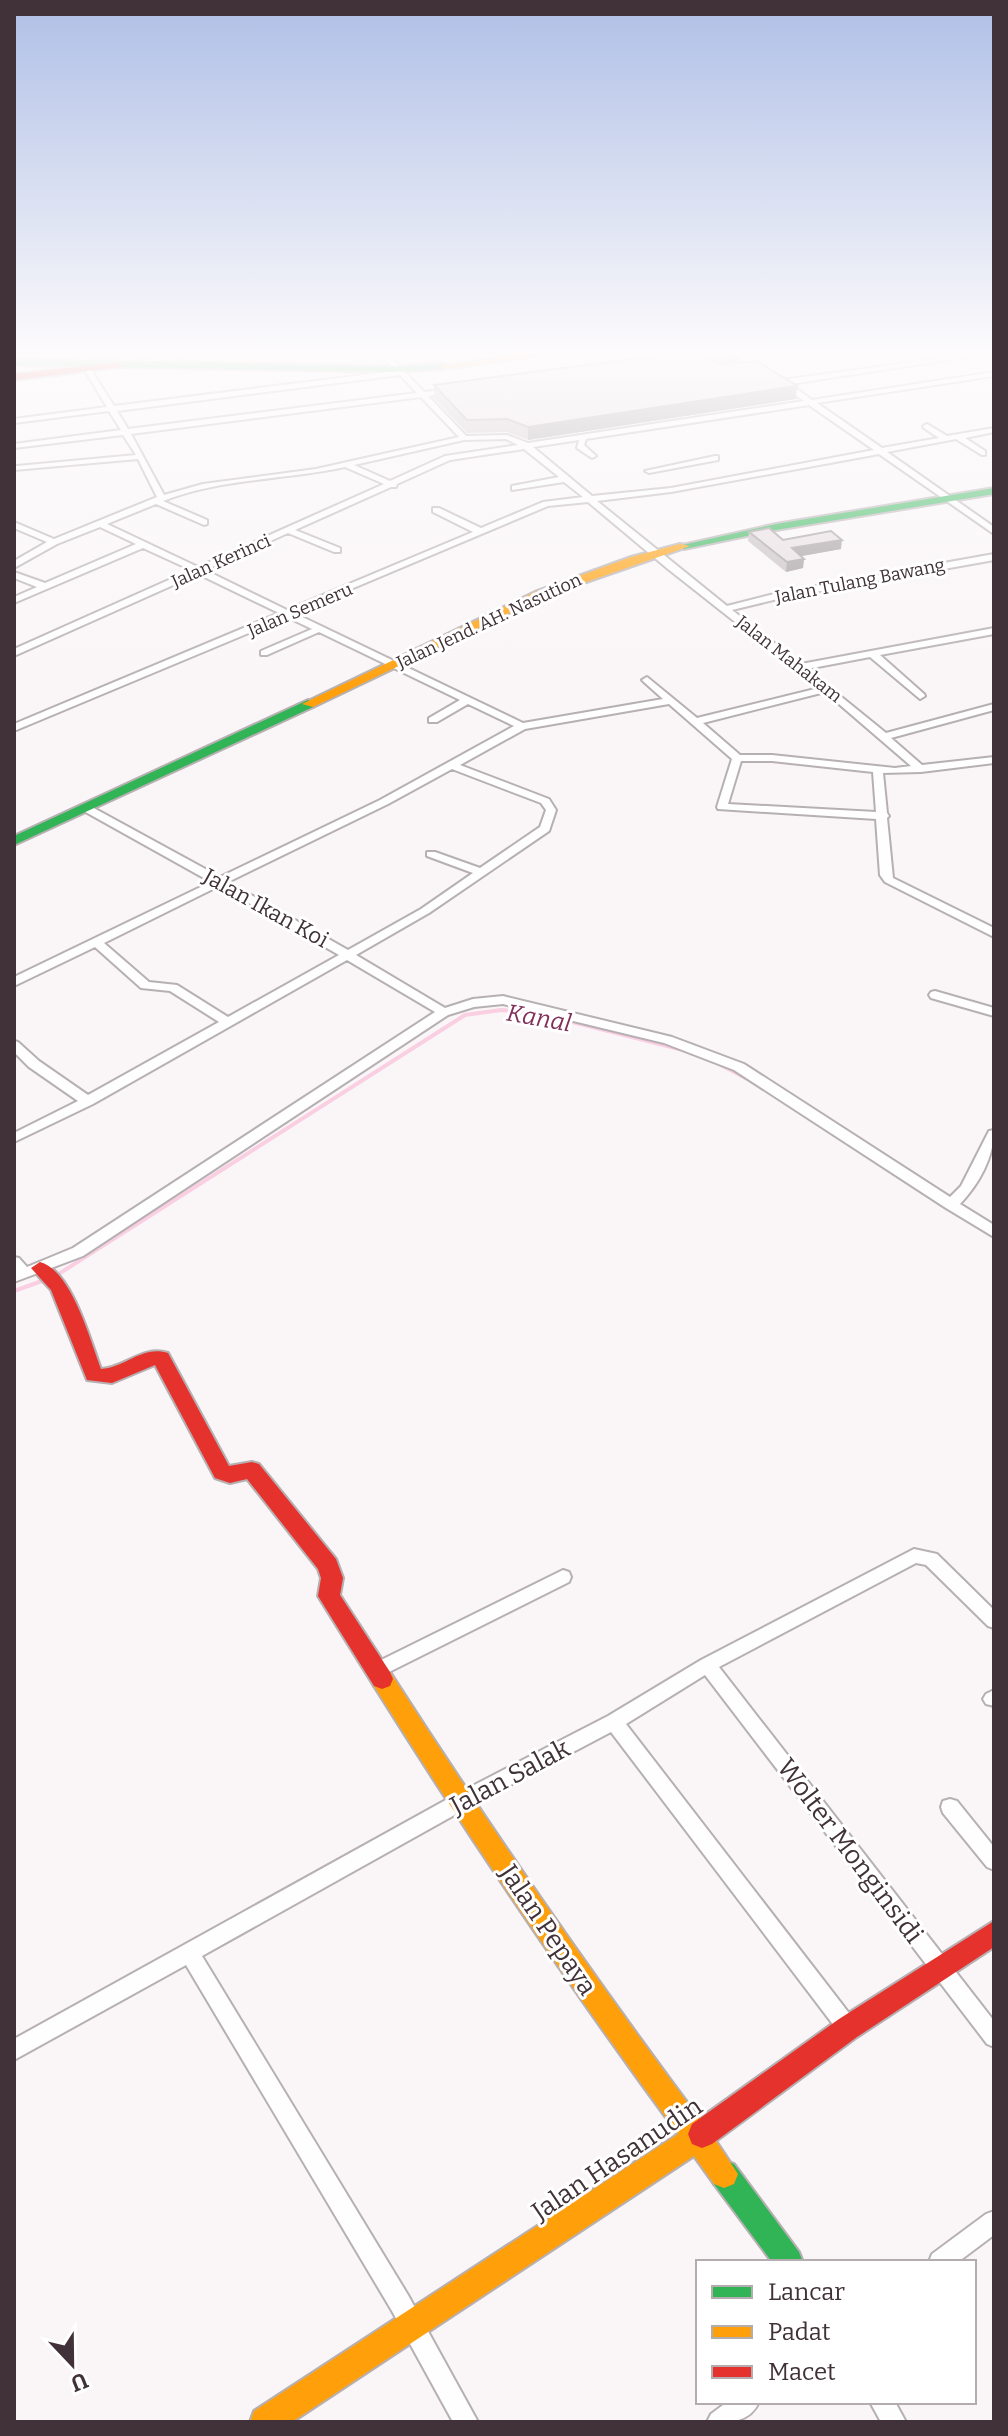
<svg xmlns="http://www.w3.org/2000/svg" width="1008" height="2436" viewBox="0 0 1008 2436" font-family="Bitter,serif">
<rect width="100%" height="100%" fill="#faf6f8"/>
<g fill="none" stroke-linecap="round" stroke-linejoin="round">
<!-- stream -->
<path stroke="#facfe2" stroke-width="4" d="M 721,1065 L 755,1083
M 57,1275 L 465,1015 L 501,1010 L 537,1013 L 679,1049
M 14,1291 L 45,1280"/>
<defs>
<path id="street" d="M 73,351 L 79,351 L 114,406 L 396,371 L 377,351 L 385,351 L 424,392 L 453,389 L 453,393 L 428,396 L 466,436 L 507,435 L 528,443 L 804,401 L 779,384 L 779,380 L 782,380 L 994,351 L 994,353 L 790,384 L 812,400 L 994,372 L 994,376 L 817,403 L 882,448 L 939,438 L 924,428 L 923,426 L 927,424 L 947,436 L 994,428 L 994,432 L 965,438 L 985,451 L 985,455 L 982,455 L 956,439 L 887,452 L 994,527 L 994,534 L 879,454 L 671,492 L 597,501 L 727,606 L 782,592 L 994,554 L 994,560 L 782,598 L 732,610 L 801,664 L 994,628 L 994,634 L 880,655 L 924,694 L 925,696 L 920,699 L 870,657 L 807,669 L 886,733 L 994,704 L 994,710 L 891,738 L 922,765 L 994,757 L 994,763 L 921,772 L 883,773 L 887,813 L 889,816 L 887,818 L 893,878 L 994,928 L 994,937 L 885,882 L 880,875 L 876,819 L 718,809 L 717,807 L 732,759 L 669,704 L 525,729 L 460,765 L 549,799 L 556,810 L 549,831 L 429,913 L 356,955 L 445,1008 L 473,999 L 503,996 L 672,1037 L 744,1064 L 950,1197 L 961,1186 L 989,1131 L 994,1130 C 994,1157 979,1184 960,1204 L 994,1225 L 994,1237 L 946,1208 L 734,1070 L 664,1043 L 503,1004 L 474,1007 L 448,1015 L 83,1256 L 14,1282 L 14,1257 L 19,1258 L 27,1267 L 73,1248 L 435,1012 L 347,960 L 93,1104 L 14,1142 L 14,1133 L 78,1101 L 29,1067 L 14,1052 L 14,1041 L 18,1042 L 39,1061 L 88,1095 L 219,1022 L 170,991 L 141,988 L 95,947 L 14,986 L 14,977 L 211,882 L 82,810 L 82,806 L 90,806 L 220,877 L 380,800 L 514,726 L 468,704 L 437,722 L 429,722 L 429,718 L 460,700 L 319,632 L 267,655 L 261,655 L 261,651 L 312,629 L 287,617 L 14,731 L 14,724 L 279,613 L 198,574 L 14,656 L 14,649 L 191,570 L 143,548 L 14,603 L 14,597 L 37,587 L 14,578 L 14,572 L 45,583 L 136,544 L 100,527 L 57,544 L 14,568 L 14,561 L 47,542 L 14,528 L 14,522 L 54,539 L 157,497 L 138,459 L 14,470 L 14,466 L 17,466 L 136,455 L 123,435 L 14,448 L 14,444 L 121,430 L 109,411 L 14,423 L 14,419 L 107,407 ZM 400,375 L 417,393 L 128,429 L 117,411 ZM 421,397 L 459,437 L 316,469 L 203,484 L 164,495 L 131,434 ZM 809,405 L 874,450 L 671,488 L 592,496 L 533,447 L 579,440 L 577,448 L 592,458 L 596,456 L 584,445 L 586,439 ZM 506,439 L 518,445 L 445,456 L 390,481 L 354,465 L 464,440 ZM 524,449 L 559,477 L 512,486 L 512,490 L 564,482 L 583,497 L 543,502 L 481,528 L 439,508 L 433,508 L 433,512 L 473,532 L 287,610 L 205,570 L 288,533 L 334,552 L 340,552 L 340,548 L 295,530 L 391,487 L 396,487 L 397,484 L 450,460 ZM 345,467 L 384,484 L 198,567 L 107,524 L 156,504 L 204,525 L 207,524 L 207,520 L 163,501 C 220,478 286,480 345,467 ZM 588,502 L 668,569 L 819,688 L 697,718 L 647,677 L 642,680 L 644,682 L 663,699 L 523,723 L 294,613 L 548,506 ZM 825,692 L 911,766 L 895,768 L 772,755 L 740,755 L 703,723 ZM 741,761 L 772,761 L 873,772 L 876,812 L 728,804 ZM 452,769 L 541,803 L 546,810 L 540,827 L 480,868 L 435,852 L 427,852 L 427,856 L 473,873 L 421,909 L 348,950 L 228,882 L 388,804 ZM 219,886 L 339,955 L 228,1017 L 177,985 L 149,982 L 104,943 Z
M 209,351 L 228,351 L 129,365 L 125,363 Z
M 715,456 L 718,456 L 718,460 L 649,473 L 645,471 Z
M 935,991 L 994,1008 L 994,1016 L 931,998 L 929,995 L 931,992 Z
M 914,1549 L 937,1554 L 994,1610 L 994,1628 L 988,1626 L 926,1565 L 916,1563 L 719,1667 L 994,2021 L 994,2047 L 987,2044 L 705,1675 L 626,1724 L 855,2021 L 858,2028 L 855,2035 L 848,2038 L 841,2035 L 611,1732 L 467,1808 L 202,1956 L 408,2295 L 478,2422 L 453,2422 L 392,2311 L 186,1965 L 14,2060 L 14,2039 L 453,1796 L 608,1716 L 701,1660 Z
M 563,1570 L 569,1572 L 571,1577 L 569,1582 L 375,1679 L 369,1676 L 366,1671 L 369,1666 Z
M 994,1690 L 994,1706 L 986,1704 L 983,1699 L 986,1694 Z
M 950,1799 L 957,1801 L 994,1847 L 994,1870 L 987,1867 L 943,1813 L 941,1807 L 943,1801 Z
M 994,2211 L 994,2235 L 958,2262 L 929,2262 L 932,2254 L 986,2214 Z
M 727,2402 L 759,2402 C 749,2424 728,2422 707,2422 L 711,2414 Z
M 870,2402 L 895,2402 L 906,2422 L 881,2422 Z"/>
<path id="fast" d="M 14,359 L 397,366 L 444,363 L 449,366 L 444,369 L 397,372 L 14,365 Z
M 994,488 L 994,494 L 776,530 L 684,549 L 678,546 L 776,524 Z
M 308,700 L 314,704 L 313,707 L 14,845 L 14,836 Z
M 724,2160 L 734,2164 L 799,2252 L 803,2262 L 772,2262 L 714,2184 L 710,2174 L 714,2164 Z"/>
<path id="slow" d="M 546,351 L 572,351 L 444,369 L 439,366 Z
M 680,544 L 690,546 L 543,597 L 313,707 L 302,704 L 535,592 L 631,557 Z
M 382,1669 L 390,1672 C 489,1826 592,1975 701,2121 L 712,2124 L 716,2134 L 714,2138 L 738,2174 L 734,2184 L 724,2188 L 714,2184 L 694,2156 L 292,2422 L 250,2422 L 254,2411 L 678,2134 C 570,1988 470,1839 374,1686 L 371,1679 L 374,1672 Z"/>
<path id="jam" d="M 118,362 L 123,365 L 121,367 L 14,380 L 14,374 Z
M 40,1262 C 72,1271 90,1340 101,1369 C 125,1368 142,1345 168,1353 L 229,1466 L 252,1462 L 259,1464 L 336,1559 L 343,1578 L 340,1595 L 390,1672 L 393,1679 L 390,1686 L 382,1689 L 374,1686 L 318,1596 L 321,1578 L 318,1569 L 247,1479 L 230,1483 L 215,1478 L 155,1365 L 112,1383 L 87,1380 L 51,1290 L 31,1268 Z
M 994,1921 L 994,1947 L 857,2037 L 712,2144 L 702,2148 L 692,2144 L 688,2134 L 692,2124 L 839,2019 Z"/>
</defs>
<!-- street casing -->
<use href="#street" stroke="#b7b0b3" stroke-width="4"/>
<!-- fast casing -->
<use href="#fast" stroke="#b7b0b3" stroke-width="4"/>
<!-- slow casing -->
<use href="#slow" stroke="#b7b0b3" stroke-width="4"/>
<!-- jam casing -->
<use href="#jam" stroke="#b7b0b3" stroke-width="4"/>
<!-- street -->
<use href="#street" fill="#fefefe" fill-rule="evenodd"/>
<!-- fast -->
<use href="#fast" fill="#30b455" fill-rule="evenodd"/>
<!-- slow -->
<use href="#slow" fill="#ff9f0a" fill-rule="evenodd"/>
<!-- jam -->
<use href="#jam" fill="#e5322d" fill-rule="evenodd"/>
</g>
<!-- wall -->
<path fill="#c7bfc2" d="M 715,355 L 740,362 L 796,399 L 528,440 L 507,432 L 467,433 L 434,398 L 434,385 L 715,361 Z
M 749,532 L 783,540 L 841,549 L 801,556 L 804,559 L 803,568 L 786,572 L 748,541 Z"/>
<!-- shaded-wall -->
<path fill="#a29b9e" d="M 740,359 L 740,365 L 722,367 L 722,361 Z
M 797,386 L 796,399 L 528,440 L 528,427 Z
M 842,540 L 841,549 L 791,558 L 792,548 Z
M 804,559 L 803,568 L 786,572 L 787,562 Z"/>
<!-- building -->
<path fill="#e7dee2" stroke="#a29b9e" stroke-width="2" d="M 690,351 L 700,351 L 720,364 L 757,361 L 797,386 L 528,427 L 507,419 L 467,420 L 434,385 Z
M 729,353 L 740,359 L 722,361 L 715,355 Z
M 769,528 L 783,540 L 831,531 L 842,540 L 792,548 L 804,559 L 787,562 L 749,532 Z"/>
<!-- sky -->
<linearGradient id="sky" x2="0" y2="1"><stop stop-color="#afbfe6"/><stop offset="0.51" stop-color="#fdfbfc"/><stop offset="1" stop-color="#fdfbfc" stop-opacity="0"/></linearGradient>
<rect width="1008" height="692" fill="url(#sky)"/>
<g text-anchor="middle" dominant-baseline="central" stroke-width="6" stroke-linejoin="round" paint-order="stroke">
<!-- far-street labels -->
<g font-size="18" fill="#403238" stroke="#fff">
<text transform="translate(221 561) rotate(-24)">Jalan Kerinci</text>
<text transform="translate(860 581) rotate(-11)">Jalan Tulang Bawang</text>
<text transform="translate(300 610) rotate(-23)">Jalan Semeru</text>
<text transform="translate(489 621) rotate(-25)">Jalan Jend. AH. Nasution</text>
<text transform="translate(789 659) rotate(38)">Jalan Mahakam</text>
</g>
<!-- street labels -->
<g font-size="22" fill="#403238" stroke="#fff">
<text transform="translate(266 908) rotate(29)">Jalan Ikan Koi</text>
</g>
<!-- water labels -->
<g font-size="24" font-style="italic" fill="#822f5a" stroke="#fff">
<text transform="translate(539 1018) rotate(10)">Kanal</text>
</g>
<!-- near-street labels -->
<g font-size="26" fill="#403238" stroke="#fff">
<text transform="translate(510 1777) rotate(-28)">Jalan Salak</text>
<text transform="translate(850 1851) rotate(53)">Wolter Monginsidi</text>
<text transform="translate(548 1930) rotate(56)">Jalan Pepaya</text>
<text transform="translate(617 2159) rotate(-34)">Jalan Hasanudin</text>
</g>
</g>
<!-- border -->
<rect width="1008" height="2436" fill="none" stroke="#403238" stroke-width="32"/>
<!-- legend -->
<rect x="696" y="2260" width="280" height="144" fill="#ffffff" stroke="#b3adaf" stroke-width="2"/>
<rect x="712" y="2286" width="40" height="12" fill="#30b455" stroke="#b3adaf" stroke-width="2"/>
<text x="768" y="2300" font-size="24" fill="#403238">Lancar</text>
<rect x="712" y="2326" width="40" height="12" fill="#ff9f0a" stroke="#b3adaf" stroke-width="2"/>
<text x="768" y="2340" font-size="24" fill="#403238">Padat</text>
<rect x="712" y="2366" width="40" height="12" fill="#e5322d" stroke="#b3adaf" stroke-width="2"/>
<text x="768" y="2380" font-size="24" fill="#403238">Macet</text>
<!-- north arrow -->
<g transform="translate(72 2364) rotate(158)" stroke="#ffffff" stroke-width="6" paint-order="stroke">
<path d="M0-6L14 30L0 20L-14 30Z" fill="#403238"/>
<text y="-12" font-size="22" font-weight="bold" text-anchor="middle" fill="#403238">U</text>
</g>
</svg>
